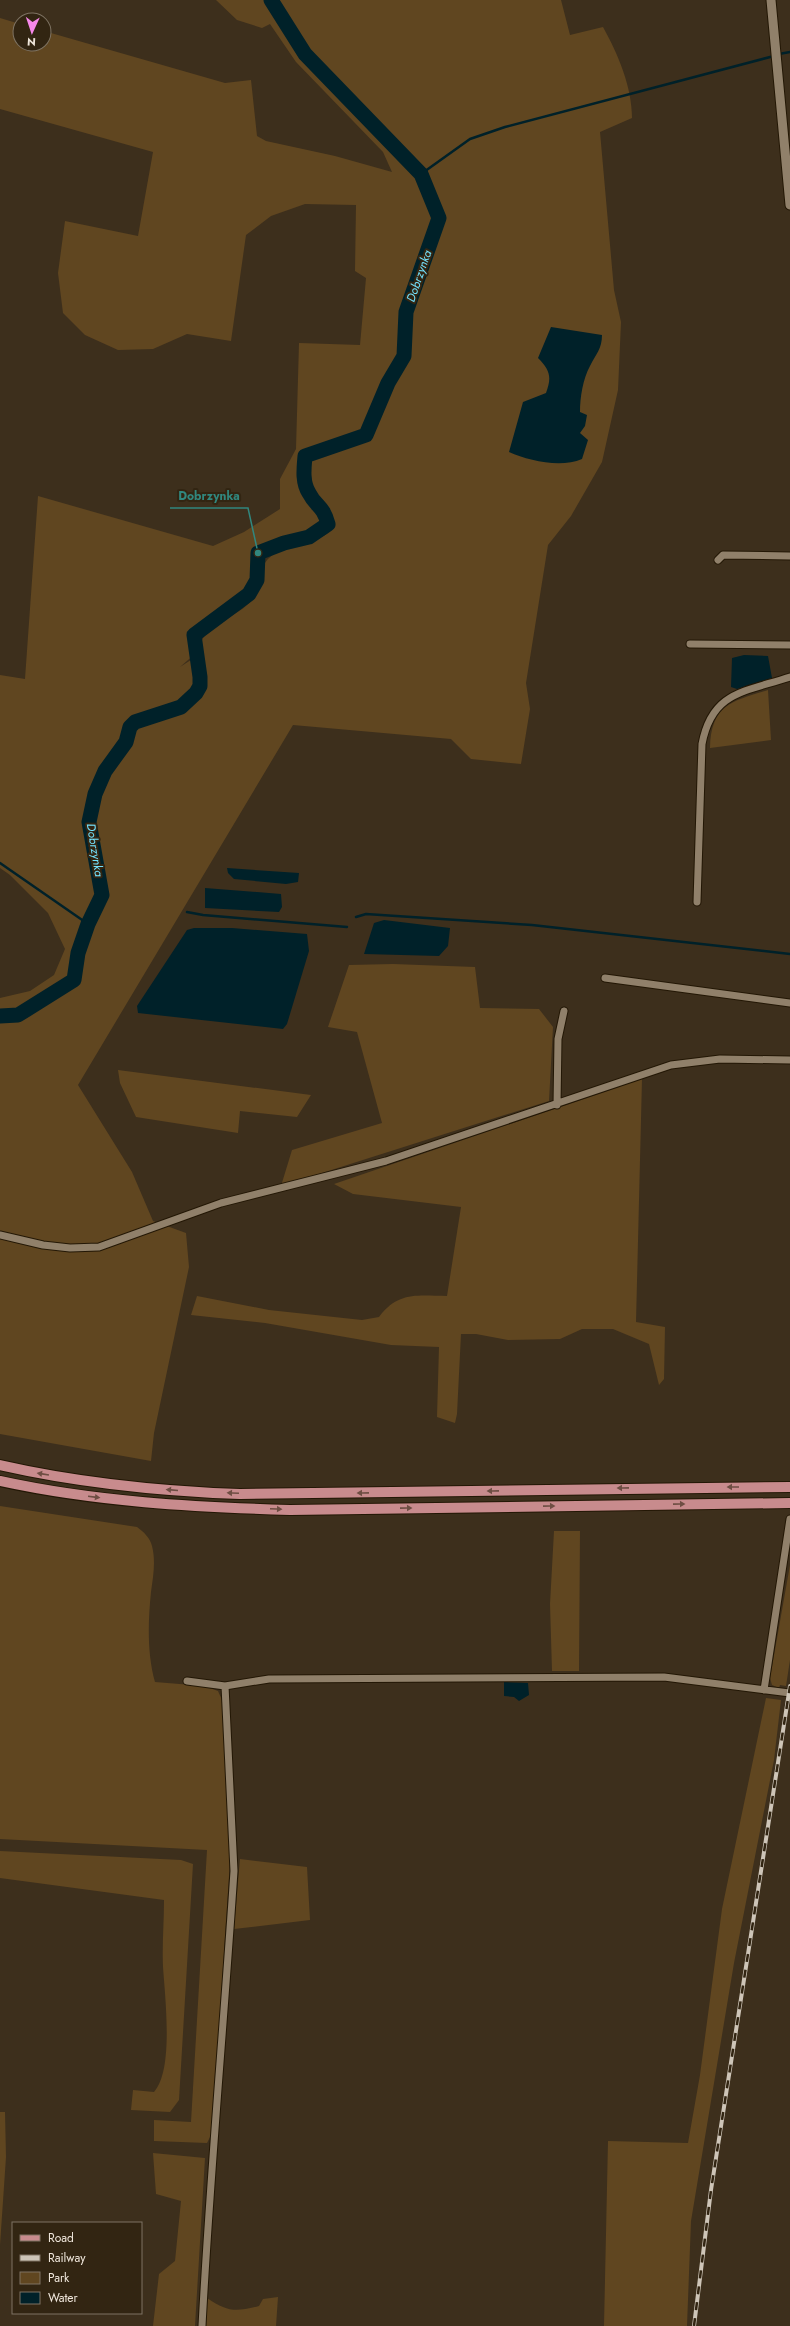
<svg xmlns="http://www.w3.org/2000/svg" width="790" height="2326" viewBox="0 0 790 2326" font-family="Jost,sans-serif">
<rect width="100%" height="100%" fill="#3d2f1c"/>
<!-- green -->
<path fill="#604620" d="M 216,0 L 561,0 L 570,35 L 603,27 C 618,54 632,87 632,118 L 600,132 L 614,290 L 621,322 L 618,390 L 602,462 L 571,516 L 548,545 L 526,683 L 530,709 L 521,764 L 471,759 L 451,739 L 293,725 L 78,1085 L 132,1172 L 153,1221 L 186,1233 L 189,1267 L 154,1433 L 151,1461 L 0,1434 L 0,1019 L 20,1018 L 73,986 L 79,977 L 87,932 L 107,887 L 94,824 L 97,807 L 106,778 L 126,750 L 132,738 L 133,729 C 151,714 180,721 196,700 C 212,679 193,662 201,642 C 211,621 238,617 252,600 C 262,589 257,575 265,563 C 279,542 314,547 332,530 C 336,510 322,511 316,497 C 312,487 310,473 311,462 L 305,457 L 309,493 L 325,512 L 328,524 L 309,537 L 284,543 L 258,553 L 257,580 L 249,594 L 194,635 L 196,653 L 180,667 L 194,658 L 197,685 L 190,697 L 167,712 L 143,716 L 132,721 L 126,726 L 123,741 L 102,771 L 92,793 L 86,821 L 99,894 L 85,923 L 75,950 L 70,978 L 24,1008 L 0,1012 L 0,998 L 30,991 L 54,975 L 65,949 L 48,913 L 10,875 L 0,868 L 0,675 L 25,679 L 38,496 L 213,546 L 244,532 L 280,509 L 280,479 L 296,449 L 299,343 L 360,345 L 366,278 L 355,271 L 356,205 L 305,204 L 271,216 L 246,235 L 231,341 L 187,334 L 153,349 L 118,350 L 85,335 L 63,313 L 58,273 L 65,221 L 138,236 L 153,152 L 0,109 L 0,18 L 20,24 L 20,44 L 44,44 L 44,31 L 225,83 L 251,80 L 257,136 L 266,141 L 335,156 L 392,172 L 383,152 L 296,62 L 270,24 L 262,28 L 237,20 Z
M 768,690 L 771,740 L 710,748 C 711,704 733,701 768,690 Z
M 393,964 L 475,967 L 480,1008 L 539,1009 L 553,1027 L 549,1101 L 281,1186 L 292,1150 L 382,1123 L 357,1032 L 328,1027 L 349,965 Z
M 118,1070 L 311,1095 L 297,1117 L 240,1111 L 238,1133 L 136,1117 L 120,1083 Z
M 642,1079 L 636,1322 L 665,1327 L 664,1379 L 659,1385 L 649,1344 L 613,1329 L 582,1329 L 560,1339 L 508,1340 L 476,1334 L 461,1334 L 457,1414 L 455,1423 L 437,1417 L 439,1347 L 391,1345 L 265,1323 L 191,1315 L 197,1296 L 269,1310 L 362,1320 L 379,1317 C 399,1291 417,1296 447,1296 L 461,1207 L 353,1194 L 334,1184 Z
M 0,1506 L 137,1527 C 144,1532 150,1538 152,1546 C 156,1562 153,1577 151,1592 C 148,1621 147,1654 155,1682 L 204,1686 L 218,1691 L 222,1700 L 230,1861 L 212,2133 L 207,2143 L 154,2141 L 154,2120 L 191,2122 L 207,1850 L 0,1839 Z
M 554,1531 L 580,1531 L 579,1671 L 552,1671 L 550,1604 Z
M 790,1565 L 790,1660 L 786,1686 L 780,1685 L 779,1688 L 772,1685 L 770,1678 Z
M 766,1698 L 781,1700 L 774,1760 L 734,1963 L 691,2221 L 687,2326 L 604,2326 L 608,2141 L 688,2143 L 700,2075 L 722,1909 Z
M 0,1851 L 181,1860 L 193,1864 L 179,2100 L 170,2112 L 131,2110 L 133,2090 L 154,2092 C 174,2070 165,1997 163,1967 C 162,1945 164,1923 164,1900 L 0,1878 Z
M 240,1859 L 307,1867 L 310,1920 L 234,1929 Z
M 0,2112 L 5,2112 L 6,2157 L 0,2245 Z
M 153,2153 L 205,2158 L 195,2326 L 153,2326 L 159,2274 L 175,2261 L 181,2201 L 156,2194 Z
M 278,2297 L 276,2326 L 206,2326 L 207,2298 C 228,2312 235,2312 259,2306 L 263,2299 Z"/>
<!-- water -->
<path fill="#002129" d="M 551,327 L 602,335 C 602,349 596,354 590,366 C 583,379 580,397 580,412 L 587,415 L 585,426 L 580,433 L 588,440 L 582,459 C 561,468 529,461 509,452 L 523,402 L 546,393 C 552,377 550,370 538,358 Z
M 744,655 L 768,656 L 772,678 L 737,689 L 731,687 L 732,658 Z
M 227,868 L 299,873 L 298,882 L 286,884 L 234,879 L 228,873 Z
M 205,888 L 281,894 L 282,907 L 279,912 L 205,908 Z
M 384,920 L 450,928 L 448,946 L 439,956 L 364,954 L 374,923 Z
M 194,928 L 232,928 L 307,934 L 309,951 L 287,1024 L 283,1029 L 138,1013 L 137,1006 L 187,930 Z
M 504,1682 L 528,1683 L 529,1695 L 519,1701 L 514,1697 L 504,1696 Z"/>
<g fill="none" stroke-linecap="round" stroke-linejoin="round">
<!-- stream -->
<path stroke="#002129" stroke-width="2.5" d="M 779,54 L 790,52
M 421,174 L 470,139 L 505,127 L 774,56
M 0,863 L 88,924
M 187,912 L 203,915 L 347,927
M 356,917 L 366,914 L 532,925 L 790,954"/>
<!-- river -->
<path stroke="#002129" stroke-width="15" d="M 0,1016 L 18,1015 L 74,980 L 78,953 L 88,924 L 102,895 L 89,822 L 95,794 L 105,771 L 126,742 L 130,727 L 135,722 L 181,707 L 196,693 L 200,686 L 200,677 L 194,635 L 249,594 L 257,580 L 258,553 L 284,543 L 309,537 L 328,524 C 323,505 316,507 309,493 C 302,482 304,468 305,456 L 366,435 L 388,383 L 404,356 L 406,312 L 439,218 L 421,174 L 305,54 L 271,0"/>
<defs>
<path id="minor" d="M 718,560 L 723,555 L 790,556
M 690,644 L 790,645
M 697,902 L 702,744 C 712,691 745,692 790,677
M 605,978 L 790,1003
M 557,1105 L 558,1039 L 564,1011
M 0,1235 L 43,1245 L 70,1248 L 99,1247 L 221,1203 L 386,1161 L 671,1065 L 720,1059 L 790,1060
M 187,1681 L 225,1686 L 234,1871 C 224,2023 210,2174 202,2326
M 225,1686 L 269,1679 L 664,1677 L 790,1693
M 764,1690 L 790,1519"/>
<path id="tertiary" d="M 771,0 L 790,205"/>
<path id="primary" d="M 0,1465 C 79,1483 160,1491 240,1494 L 790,1487
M 0,1481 C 96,1502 193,1507 290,1510 L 790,1503"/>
</defs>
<!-- minor casing -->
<use href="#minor" stroke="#231705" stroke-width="9"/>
<!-- tertiary casing -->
<use href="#tertiary" stroke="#231705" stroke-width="11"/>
<!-- primary casing -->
<use href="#primary" stroke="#231705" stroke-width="12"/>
<!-- minor -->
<use href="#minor" stroke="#90806a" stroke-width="7"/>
<!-- tertiary -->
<use href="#tertiary" stroke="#90806a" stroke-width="9"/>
<!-- primary -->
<use href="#primary" stroke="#c88b8d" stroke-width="10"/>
<defs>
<path id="rail" d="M 694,2326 L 711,2190 L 790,1686"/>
</defs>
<!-- rail casing -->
<use href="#rail" stroke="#cec5b8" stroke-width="4"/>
<!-- rail -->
<use href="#rail" stroke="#322512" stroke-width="2.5" stroke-dasharray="8" stroke-linecap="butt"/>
</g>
<!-- one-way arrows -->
<defs><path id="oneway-solid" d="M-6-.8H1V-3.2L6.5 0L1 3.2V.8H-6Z"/></defs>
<g fill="#6e4e43">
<use href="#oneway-solid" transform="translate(43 1474) rotate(-171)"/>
<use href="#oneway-solid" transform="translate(733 1487) rotate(180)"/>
<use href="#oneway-solid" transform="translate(623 1488) rotate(179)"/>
<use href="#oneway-solid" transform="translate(172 1490) rotate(-175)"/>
<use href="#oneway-solid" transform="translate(493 1491) rotate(179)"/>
<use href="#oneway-solid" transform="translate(233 1493) rotate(-178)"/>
<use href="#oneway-solid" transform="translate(363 1493) rotate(179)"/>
<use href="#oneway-solid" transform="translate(94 1497) rotate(7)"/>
<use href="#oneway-solid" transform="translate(679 1504) rotate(-1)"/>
<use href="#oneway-solid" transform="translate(549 1506) rotate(-1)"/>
<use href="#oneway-solid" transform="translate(406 1508) rotate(-1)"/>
<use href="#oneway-solid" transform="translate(276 1509) rotate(2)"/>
</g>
<g text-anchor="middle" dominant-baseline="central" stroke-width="4" stroke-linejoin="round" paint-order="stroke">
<!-- water labels -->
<g font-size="12" font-style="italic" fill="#73e3ff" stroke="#322512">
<text transform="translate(419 276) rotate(-71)">Dobrzynka</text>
<text transform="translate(95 850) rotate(81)">Dobrzynka</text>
</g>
</g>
<!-- callouts -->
<path fill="none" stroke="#31877e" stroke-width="1.5" d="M258 553L248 508H170"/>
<circle fill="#31877e" stroke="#322512" stroke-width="1.5" cx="258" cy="553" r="4"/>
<g font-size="12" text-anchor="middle" font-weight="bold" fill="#31877e" stroke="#322512" stroke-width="4" stroke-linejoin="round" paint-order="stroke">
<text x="209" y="500">Dobrzynka</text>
</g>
<!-- legend -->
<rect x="12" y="2222" width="130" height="92" fill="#322512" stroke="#7e7363"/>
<rect x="20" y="2235" width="20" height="6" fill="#c88b8d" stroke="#7e7363"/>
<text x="48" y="2242" font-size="12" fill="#f0e7dc">Road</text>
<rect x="20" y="2255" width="20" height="6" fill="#cec5b8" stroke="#7e7363"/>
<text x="48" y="2262" font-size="12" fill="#f0e7dc">Railway</text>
<rect x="20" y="2272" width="20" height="12" fill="#604620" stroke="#7e7363"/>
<text x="48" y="2282" font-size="12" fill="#f0e7dc">Park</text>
<rect x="20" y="2292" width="20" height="12" fill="#002129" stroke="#7e7363"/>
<text x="48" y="2302" font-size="12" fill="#f0e7dc">Water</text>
<!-- north arrow -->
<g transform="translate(32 32) rotate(183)"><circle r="19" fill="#322512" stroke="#7e7363"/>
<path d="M0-3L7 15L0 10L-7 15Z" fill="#f888eb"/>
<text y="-6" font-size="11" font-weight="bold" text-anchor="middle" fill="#f0e7dc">N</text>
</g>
</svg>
